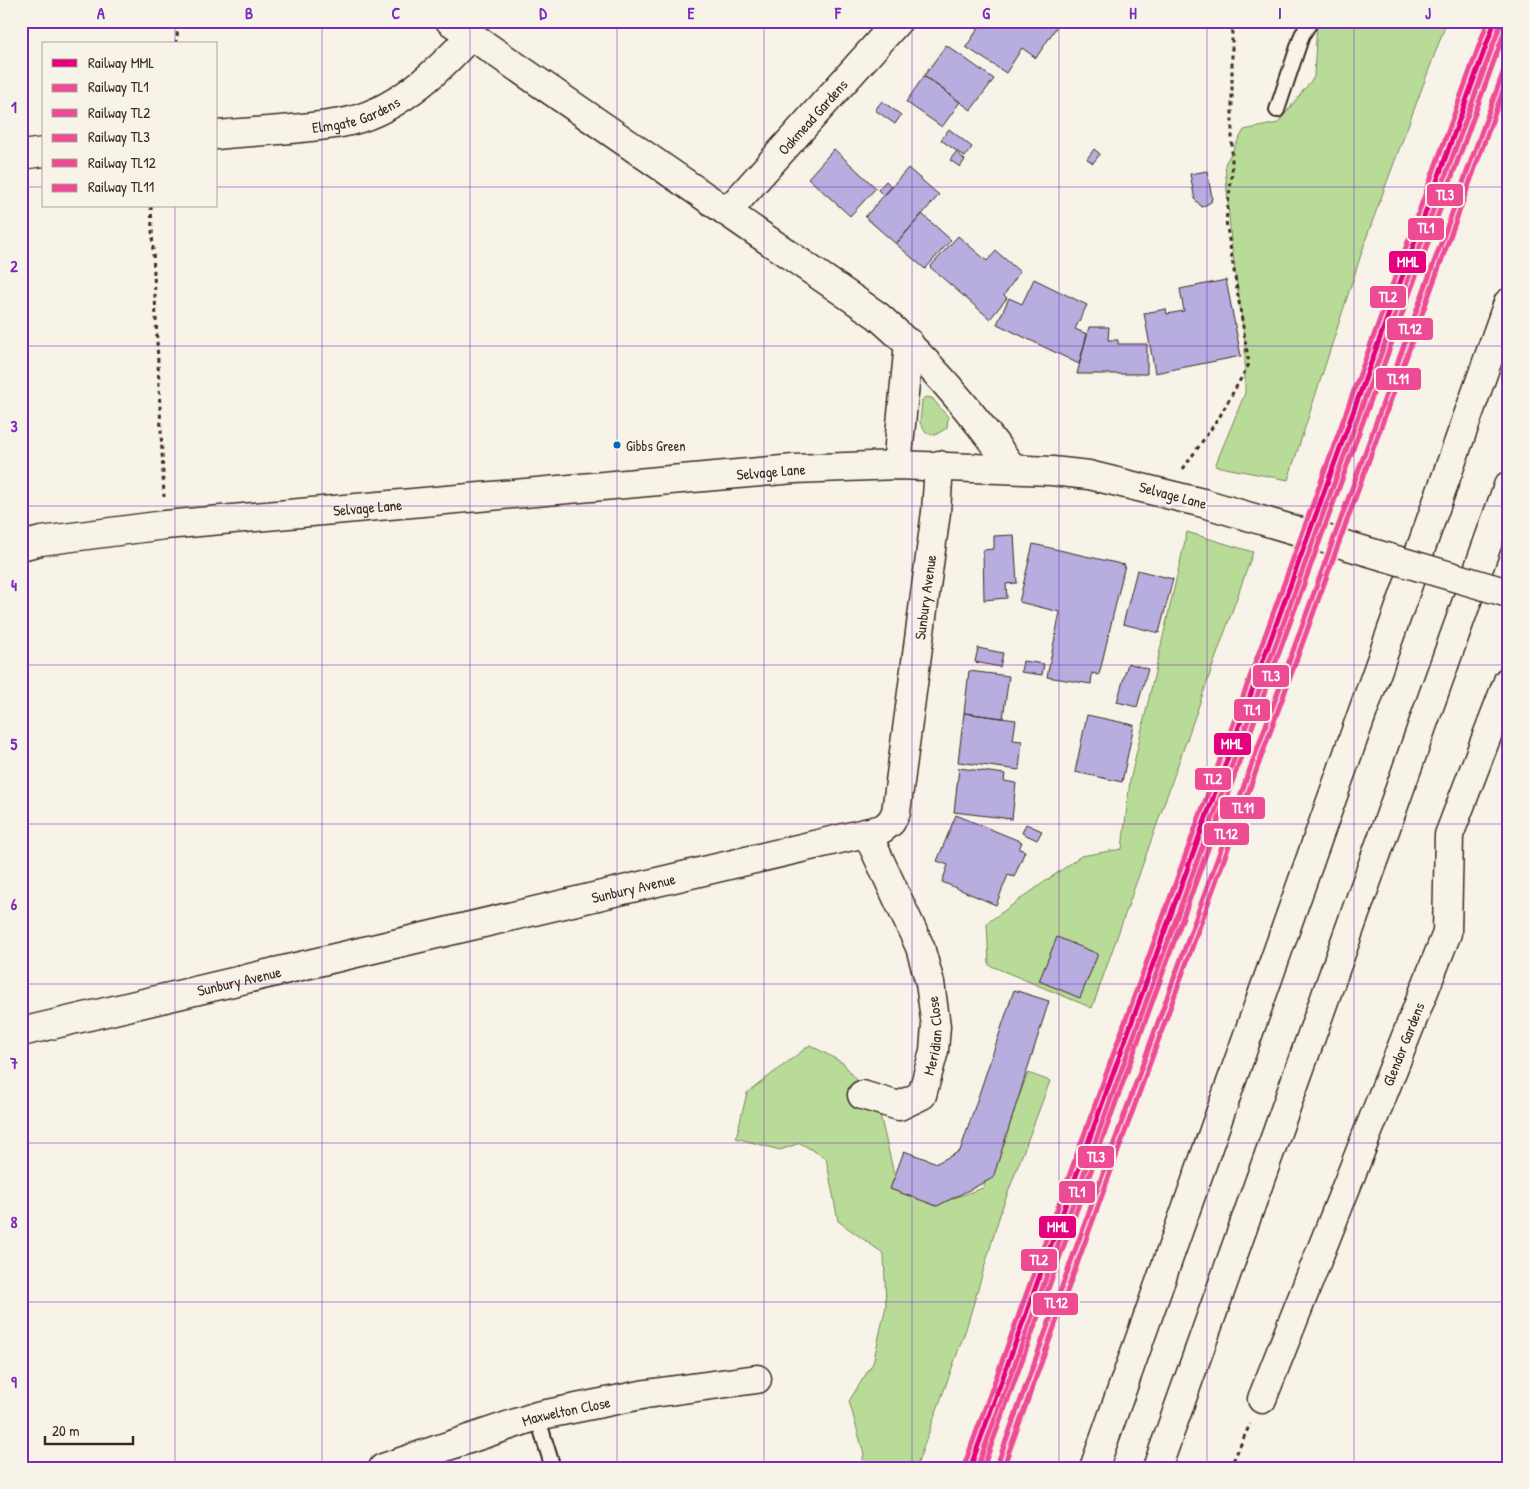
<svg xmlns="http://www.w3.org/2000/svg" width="1529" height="1489" viewBox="0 0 1529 1489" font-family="'Patrick Hand',sans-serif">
<rect width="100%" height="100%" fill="#f7f3e8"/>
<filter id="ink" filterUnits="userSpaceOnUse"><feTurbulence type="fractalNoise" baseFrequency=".02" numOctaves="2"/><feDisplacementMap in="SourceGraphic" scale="10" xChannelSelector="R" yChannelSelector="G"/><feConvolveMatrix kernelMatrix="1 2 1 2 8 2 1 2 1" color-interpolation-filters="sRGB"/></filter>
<g filter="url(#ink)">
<!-- green -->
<path fill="#b8dc97" stroke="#7a835a" d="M 1317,21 L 1447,21 L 1368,233 L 1288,480 L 1215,466 L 1245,393 L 1245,342 L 1231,242 L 1225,164 L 1244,130 L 1278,123 L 1314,77 Z
M 925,397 L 932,398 L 948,417 L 947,428 L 935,435 L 926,433 L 920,423 L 922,401 Z
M 1187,532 L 1253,552 L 1092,1008 L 989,965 L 987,923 L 1081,856 L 1122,849 L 1130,781 Z
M 810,1045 L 843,1063 L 878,1106 L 894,1174 L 933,1205 L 983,1188 L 1028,1073 L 1050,1081 L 1001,1211 L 966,1329 L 916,1468 L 861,1468 L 864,1454 L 849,1401 L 873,1363 L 886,1306 L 884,1254 L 838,1221 L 826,1158 L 800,1143 L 780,1150 L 736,1138 L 747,1093 Z"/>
<!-- building -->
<path fill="#b7adde" stroke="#3b2a1e" d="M 983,21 L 1050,21 L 1057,26 L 1036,58 L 1022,48 L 1006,73 L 966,47 Z
M 946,45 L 994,79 L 971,110 L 924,76 Z
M 924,76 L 960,102 L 942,127 L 906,102 Z
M 882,101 L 901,115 L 895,124 L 875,110 Z
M 949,129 L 972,147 L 965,157 L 941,140 Z
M 834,149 L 876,188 L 850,216 L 808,178 Z
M 1094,149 L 1100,154 L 1093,163 L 1087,159 Z
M 956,152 L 965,160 L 960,167 L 950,160 Z
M 908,168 L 939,195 L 896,244 L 865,217 Z
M 1207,171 L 1212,197 L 1211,202 L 1202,207 L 1195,200 L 1190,174 Z
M 886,181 L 892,187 L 884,196 L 878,190 Z
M 922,214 L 951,240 L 925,269 L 896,244 Z
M 958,236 L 987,261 L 996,251 L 1020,272 L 1004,295 L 1007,298 L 990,319 L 930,267 Z
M 1034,279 L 1087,305 L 1075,329 L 1087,334 L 1079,364 L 997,324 L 1009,298 L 1022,304 Z
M 1226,280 L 1241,356 L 1155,373 L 1144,313 L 1166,309 L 1167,314 L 1184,311 L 1180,289 Z
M 1089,327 L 1109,327 L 1108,340 L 1118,340 L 1118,344 L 1147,344 L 1147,374 L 1077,374 Z
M 1014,535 L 1017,583 L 1006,584 L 1007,598 L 984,600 L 983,550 L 994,549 L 994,536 Z
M 1033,544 L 1125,565 L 1099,675 L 1092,673 L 1091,684 L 1047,677 L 1060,612 L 1019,602 Z
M 1137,570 L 1173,579 L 1159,633 L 1123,624 Z
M 978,648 L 1003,653 L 1000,667 L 975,662 Z
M 1023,661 L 1044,664 L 1042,675 L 1021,672 Z
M 1128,663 L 1148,669 L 1137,707 L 1117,702 Z
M 969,671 L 1009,676 L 1003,718 L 964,713 Z
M 964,713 L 1016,720 L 1013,740 L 1022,741 L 1019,770 L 958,762 Z
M 1087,715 L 1134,725 L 1122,782 L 1075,772 Z
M 959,768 L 1005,774 L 1004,781 L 1016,783 L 1012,819 L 954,812 Z
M 956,815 L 1022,842 L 1019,849 L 1025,851 L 1014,877 L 1008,875 L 996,905 L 942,882 L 948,865 L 937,861 Z
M 1026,824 L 1042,831 L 1037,840 L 1022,833 Z
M 1057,937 L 1098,954 L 1080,998 L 1039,981 Z
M 1014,990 L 1049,1001 L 993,1178 L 937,1206 L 890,1189 L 904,1151 L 937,1163 L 960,1151 Z"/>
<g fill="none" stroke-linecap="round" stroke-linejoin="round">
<defs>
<path id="service" d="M 1277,110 L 1302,35 L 1311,21
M 537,1416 L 553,1468"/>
<g id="minor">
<path d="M 450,21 L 878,316 C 930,361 973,413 1013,469"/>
<path id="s1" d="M 216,135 C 257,131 300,130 341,123 C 393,114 437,73 471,35"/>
<path d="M 21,155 L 44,152"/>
<path id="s2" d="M 727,212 L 898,21"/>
<path d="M 897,465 L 909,343"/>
<path id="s3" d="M 21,1032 L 882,829 L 891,822 L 896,812 L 936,512 L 939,465"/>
<path id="s4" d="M 862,1095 L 899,1106 L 922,1095 L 934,1051 L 936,1026 L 930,983 L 920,947 L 867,833"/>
<path id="s5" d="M 1262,1399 L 1447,933 L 1449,835 L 1508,681"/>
<path id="s6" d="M 383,1468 L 537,1416 L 646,1394 L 757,1379"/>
</g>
<g id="primary">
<path id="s7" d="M 21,546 L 41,541 L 165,525 L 794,469 L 897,465 L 1052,471 L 1089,475 L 1203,503"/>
</g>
<path id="motorway" d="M 1094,1468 L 1508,303
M 1157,1468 L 1508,486"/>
</defs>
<!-- service casing -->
<use href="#service" stroke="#3b2a1e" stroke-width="18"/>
<!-- minor casing -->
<use href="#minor" stroke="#3b2a1e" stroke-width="31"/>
<!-- primary casing -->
<use href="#primary" stroke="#3b2a1e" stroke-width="31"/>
<!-- motorway casing -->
<use href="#motorway" stroke="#3b2a1e" stroke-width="31"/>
<!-- path -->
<path stroke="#3b2a1e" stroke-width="3" stroke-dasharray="4 4" stroke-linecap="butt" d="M 176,44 L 179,21
M 151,206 L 164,497
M 1183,469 L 1220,416 L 1249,364 L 1226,221 L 1232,173 L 1232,21
M 1230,1468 L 1250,1424"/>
<!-- service -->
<use href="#service" stroke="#f7f3e8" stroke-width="14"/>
<!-- minor -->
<use href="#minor" stroke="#f7f3e8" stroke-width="28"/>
<!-- primary -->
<use href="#primary" stroke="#f7f3e8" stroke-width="28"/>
<!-- motorway -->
<use href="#motorway" stroke="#f7f3e8" stroke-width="28"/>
<defs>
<path id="primary-bridge" d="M 1203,503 L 1508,593"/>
</defs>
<!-- primary-bridge casing -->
<use href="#primary-bridge" stroke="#3b2a1e" stroke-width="31" stroke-linecap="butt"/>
<!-- primary-bridge -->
<use href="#primary-bridge" stroke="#f7f3e8" stroke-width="28"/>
<defs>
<path id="rail-1" d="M 970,1468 L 1495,21"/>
<path id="rail-2" d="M 977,1468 L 1501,23"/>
<path id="rail-3" d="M 964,1466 L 1488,21"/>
<path id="rail-4" d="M 983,1468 L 1507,25"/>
<path id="rail-5" d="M 996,1468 L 1508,59"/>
<path id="rail-6" d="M 1003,1468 L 1508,77"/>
</defs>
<!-- rail-1 casing -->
<use href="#rail-1" stroke="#f7f3e8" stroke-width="9"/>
<!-- rail-2 casing -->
<use href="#rail-2" stroke="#f7f3e8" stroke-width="9"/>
<!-- rail-3 casing -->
<use href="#rail-3" stroke="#f7f3e8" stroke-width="9"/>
<!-- rail-4 casing -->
<use href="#rail-4" stroke="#f7f3e8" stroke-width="9"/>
<!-- rail-5 casing -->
<use href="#rail-5" stroke="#f7f3e8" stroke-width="9"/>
<!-- rail-6 casing -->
<use href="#rail-6" stroke="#f7f3e8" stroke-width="9"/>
<!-- rail-1 -->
<use href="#rail-1" stroke="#e5007d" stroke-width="5"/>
<!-- rail-2 -->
<use href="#rail-2" stroke="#ee4b95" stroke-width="5"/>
<!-- rail-3 -->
<use href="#rail-3" stroke="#ee4b95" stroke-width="5"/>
<!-- rail-4 -->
<use href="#rail-4" stroke="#ee4b95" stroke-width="5"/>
<!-- rail-5 -->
<use href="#rail-5" stroke="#ee4b95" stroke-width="5"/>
<!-- rail-6 -->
<use href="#rail-6" stroke="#ee4b95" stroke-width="5"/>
</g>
</g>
<!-- grid -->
<path fill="none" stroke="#7b2cbf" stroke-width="1" stroke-opacity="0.55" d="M 175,21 L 175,44M 322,21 L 322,1468M 470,21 L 470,1468M 617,21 L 617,1468M 764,21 L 764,1468M 912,21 L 912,1468M 1059,21 L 1059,1468M 1207,21 L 1207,1468M 1354,21 L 1354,1468M 21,187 L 44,187M 216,187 L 1508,187M 175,206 L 175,1468M 21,346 L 1508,346M 21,506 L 1508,506M 21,665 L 1508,665M 21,824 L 1508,824M 21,984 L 1508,984M 21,1143 L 1508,1143M 21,1302 L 1508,1302"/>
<!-- markers -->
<circle fill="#0065bd" stroke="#f7f3e8" stroke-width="2" cx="617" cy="445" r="4.5"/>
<g text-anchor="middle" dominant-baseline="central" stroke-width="4.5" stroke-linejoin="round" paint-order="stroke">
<!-- bus labels -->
<g font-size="14" fill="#3b2a1e" stroke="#f7f3e8" text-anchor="start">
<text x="626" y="445">Gibbs Green</text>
</g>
<!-- street labels -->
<g font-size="15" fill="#3b2a1e" stroke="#f7f3e8">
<text stroke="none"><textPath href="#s1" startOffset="142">Elmgate Gardens</textPath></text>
<text stroke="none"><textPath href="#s2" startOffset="128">Oakmead Gardens</textPath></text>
<text stroke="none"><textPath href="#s7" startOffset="754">Selvage Lane</textPath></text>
<text transform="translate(1173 495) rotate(15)">Selvage Lane</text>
<text stroke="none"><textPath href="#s7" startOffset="349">Selvage Lane</textPath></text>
<text stroke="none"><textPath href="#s3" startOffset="1124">Sunbury Avenue</textPath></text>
<text stroke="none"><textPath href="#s3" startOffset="629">Sunbury Avenue</textPath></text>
<text stroke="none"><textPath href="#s3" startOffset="224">Sunbury Avenue</textPath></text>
<text stroke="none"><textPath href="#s4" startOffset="125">Meridian Close</textPath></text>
<text stroke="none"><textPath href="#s5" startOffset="382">Glendor Gardens</textPath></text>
<text stroke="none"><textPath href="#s6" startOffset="192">Maxwelton Close</textPath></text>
</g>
</g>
<g stroke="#f7f3e8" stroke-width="2">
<rect x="1426" y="183" width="38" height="24" rx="5" fill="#ee4b95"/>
<rect x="1407" y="217" width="38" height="24" rx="5" fill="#ee4b95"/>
<rect x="1388" y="250" width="39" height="24" rx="5" fill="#e5007d"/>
<rect x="1369" y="285" width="38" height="24" rx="5" fill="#ee4b95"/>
<rect x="1386" y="317" width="48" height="24" rx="5" fill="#ee4b95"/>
<rect x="1375" y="367" width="47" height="24" rx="5" fill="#ee4b95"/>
<rect x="1252" y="664" width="38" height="24" rx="5" fill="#ee4b95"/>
<rect x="1233" y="698" width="38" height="24" rx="5" fill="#ee4b95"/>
<rect x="1213" y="732" width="39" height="24" rx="5" fill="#e5007d"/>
<rect x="1194" y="767" width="38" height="24" rx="5" fill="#ee4b95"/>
<rect x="1219" y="796" width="47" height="24" rx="5" fill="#ee4b95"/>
<rect x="1203" y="822" width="47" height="24" rx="5" fill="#ee4b95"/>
<rect x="1077" y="1145" width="38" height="24" rx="5" fill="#ee4b95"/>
<rect x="1058" y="1180" width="38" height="24" rx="5" fill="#ee4b95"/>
<rect x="1038" y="1215" width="39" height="24" rx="5" fill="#e5007d"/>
<rect x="1020" y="1248" width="38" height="24" rx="5" fill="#ee4b95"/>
<rect x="1032" y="1292" width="47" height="24" rx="5" fill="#ee4b95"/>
</g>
<g font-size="14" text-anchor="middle" font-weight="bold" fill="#fff">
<text x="1445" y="200">TL3</text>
<text x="1426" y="233">TL1</text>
<text x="1408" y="267">MML</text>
<text x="1388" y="302">TL2</text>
<text x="1410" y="334">TL12</text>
<text x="1398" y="384">TL11</text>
<text x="1271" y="681">TL3</text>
<text x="1252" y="715">TL1</text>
<text x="1232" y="749">MML</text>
<text x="1213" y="784">TL2</text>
<text x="1243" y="813">TL11</text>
<text x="1226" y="839">TL12</text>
<text x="1096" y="1162">TL3</text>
<text x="1077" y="1197">TL1</text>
<text x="1058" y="1232">MML</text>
<text x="1039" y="1265">TL2</text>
<text x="1056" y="1308">TL12</text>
</g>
<!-- margin -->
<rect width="1529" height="1489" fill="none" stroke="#f7f3e8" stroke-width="55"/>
<!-- legend -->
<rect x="42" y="42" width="175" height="165" fill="#f7f3e8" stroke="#aca397"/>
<rect x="52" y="59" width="25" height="8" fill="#e5007d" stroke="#aca397"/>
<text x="88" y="68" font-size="15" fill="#3b2a1e">Railway MML</text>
<rect x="52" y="84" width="25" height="8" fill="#ee4b95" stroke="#aca397"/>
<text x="88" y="92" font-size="15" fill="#3b2a1e">Railway TL1</text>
<rect x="52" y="109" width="25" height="8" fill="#ee4b95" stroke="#aca397"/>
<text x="88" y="118" font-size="15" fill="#3b2a1e">Railway TL2</text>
<rect x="52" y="134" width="25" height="8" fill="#ee4b95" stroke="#aca397"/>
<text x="88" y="142" font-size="15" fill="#3b2a1e">Railway TL3</text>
<rect x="52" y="159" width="25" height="8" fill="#ee4b95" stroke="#aca397"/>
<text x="88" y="168" font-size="15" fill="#3b2a1e">Railway TL12</text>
<rect x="52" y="184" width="25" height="8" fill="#ee4b95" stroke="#aca397"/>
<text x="88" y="192" font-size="15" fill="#3b2a1e">Railway TL11</text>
<!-- scale -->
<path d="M45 1436v8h88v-8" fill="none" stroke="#3b2a1e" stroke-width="2.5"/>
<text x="52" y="1436" font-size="15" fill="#3b2a1e" stroke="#f7f3e8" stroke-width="4" paint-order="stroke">20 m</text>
<rect x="28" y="28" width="1474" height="1434" fill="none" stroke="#7b2cbf" stroke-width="2"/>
<g font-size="16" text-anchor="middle" font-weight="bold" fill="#7b2cbf">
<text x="101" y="19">A</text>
<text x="249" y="19">B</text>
<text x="396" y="19">C</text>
<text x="543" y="19">D</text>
<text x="691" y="19">E</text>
<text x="838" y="19">F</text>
<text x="986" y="19">G</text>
<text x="1133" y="19">H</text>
<text x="1280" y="19">I</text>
<text x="1428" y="19">J</text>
<text x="14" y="113">1</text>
<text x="14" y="272">2</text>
<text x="14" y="432">3</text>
<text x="14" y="591">4</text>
<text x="14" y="750">5</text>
<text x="14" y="910">6</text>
<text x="14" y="1069">7</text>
<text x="14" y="1228">8</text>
<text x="14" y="1388">9</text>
</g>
</svg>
